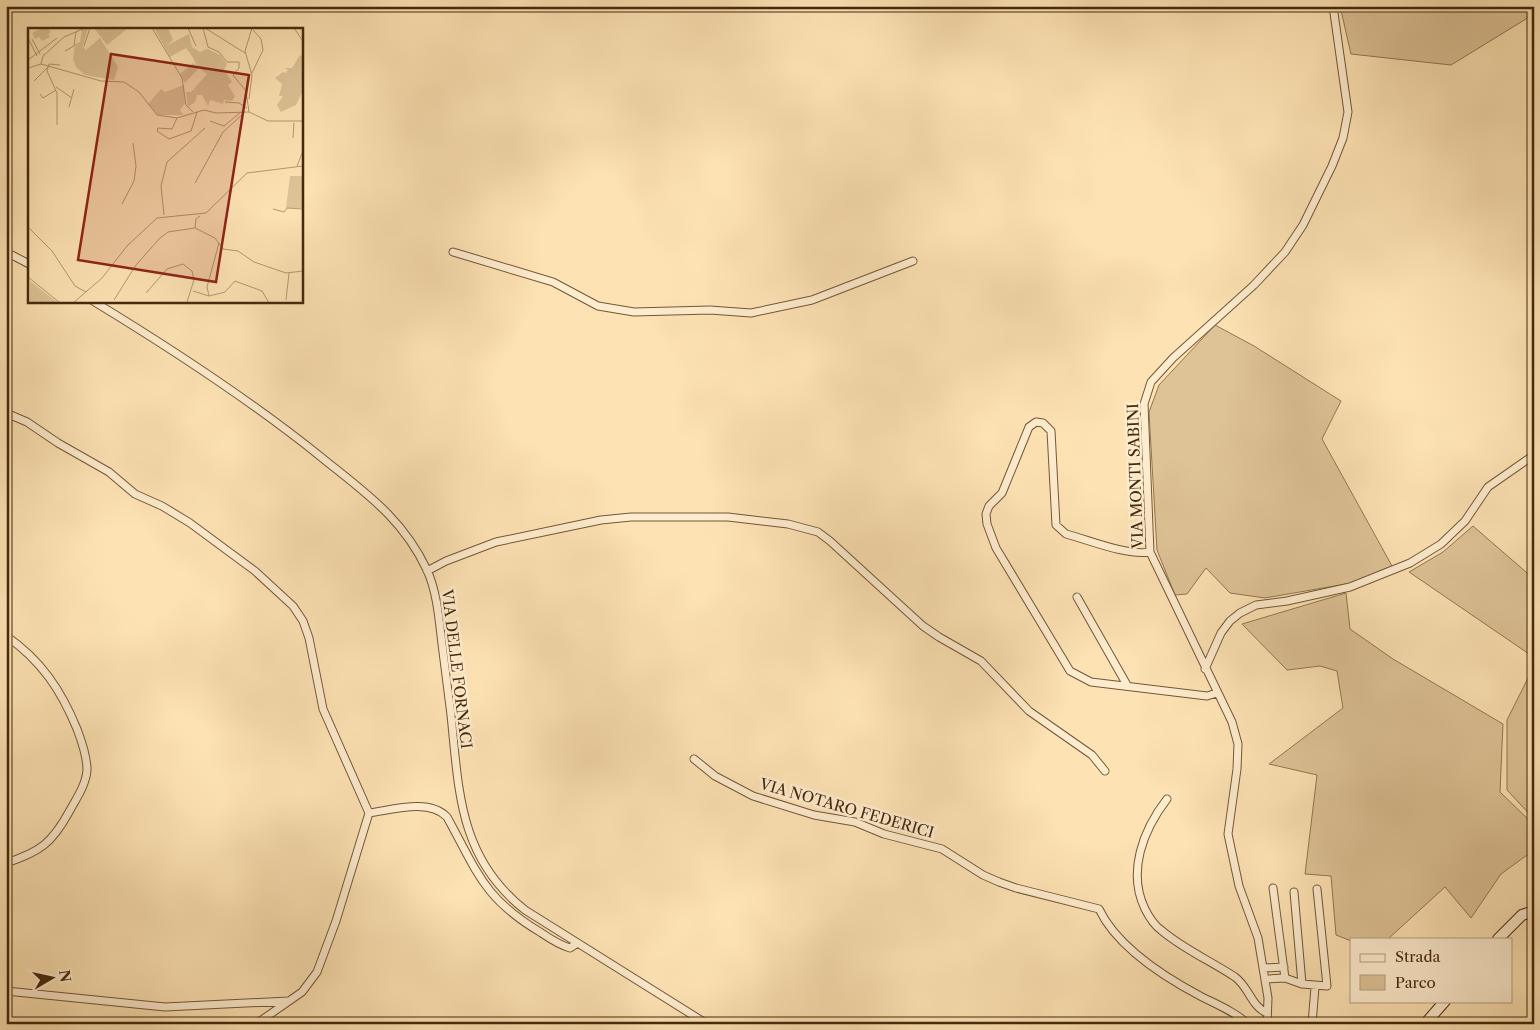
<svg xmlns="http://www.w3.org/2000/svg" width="1540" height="1030" viewBox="0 0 1540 1030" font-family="'Libre Caslon Text',serif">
<rect width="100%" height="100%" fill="#fde2b3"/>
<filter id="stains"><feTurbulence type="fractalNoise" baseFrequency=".004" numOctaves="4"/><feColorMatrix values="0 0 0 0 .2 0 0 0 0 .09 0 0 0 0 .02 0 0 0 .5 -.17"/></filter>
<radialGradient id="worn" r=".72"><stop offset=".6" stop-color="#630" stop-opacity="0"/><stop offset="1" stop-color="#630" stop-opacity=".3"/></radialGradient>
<!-- green -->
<path fill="#dec397" stroke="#927652" d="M 1340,6 L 1534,6 L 1534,10 L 1526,19 L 1451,65 L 1351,54 Z
M 1215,325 L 1254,346 L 1341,401 L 1322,439 L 1392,566 L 1352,583 L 1265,598 L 1230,593 L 1206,568 L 1187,594 L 1175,595 L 1157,550 L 1149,412 L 1159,385 Z
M 1473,526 L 1534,579 L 1532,656 L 1409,572 L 1443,552 Z
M 1346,593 L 1350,629 L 1393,659 L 1503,724 L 1500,792 L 1534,825 L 1534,850 L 1501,874 L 1471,918 L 1445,887 L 1388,939 L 1351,939 L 1351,941 L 1336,935 L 1331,876 L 1305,874 L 1317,775 L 1269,764 L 1343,708 L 1337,671 L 1320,666 L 1287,670 L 1242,624 Z
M 1534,666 L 1534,819 L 1507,790 L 1507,720 Z"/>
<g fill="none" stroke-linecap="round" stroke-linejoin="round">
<defs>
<path id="street" d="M 6,252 L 29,264
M 453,252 L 553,282 L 598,306 L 634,312 L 710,310 L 751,313 L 812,300 L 913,261
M 93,301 C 172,349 249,399 321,457 C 364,492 402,517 427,570 C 437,592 439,619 442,644 C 445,668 448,691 451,715 C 459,792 459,858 525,910 L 707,1024
M 6,413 L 27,422 L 58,443 L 109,472 L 135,494 L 162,506 L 190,523 L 255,571 L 293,606 L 303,621 L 309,638 L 323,709 L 369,813
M 1150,552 C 1127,556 1089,540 1066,534 L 1056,525 L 1051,431 L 1043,423 L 1036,422 L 1029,427 L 1002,493 L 989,506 L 986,514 L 987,524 L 996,548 L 1070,671 L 1091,682 L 1207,696 L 1217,693
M 427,571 L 446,561 L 496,542 L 601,520 L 631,517 L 728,517 L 788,524 L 818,532 L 830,541 L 923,626 L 939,637 L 981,661 L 1029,711 L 1092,755 L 1105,771
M 1077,597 L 1127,685
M 6,636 C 41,660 61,690 77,729 C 82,742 87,756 87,770 C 86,785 76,799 69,812 C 52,843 40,852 6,863
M 1205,669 L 1221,633 L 1230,621 L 1240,613 L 1256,605 L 1287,601 L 1350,587 L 1410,563 L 1441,544 L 1465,521 L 1488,487 L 1534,455
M 694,759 L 715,776 L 753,796 L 814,815 L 855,822 L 884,834 L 942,849 L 983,875 L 999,882 L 1016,888 L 1099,909 C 1117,947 1166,978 1202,997 C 1218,1005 1235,1012 1248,1024
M 1167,799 C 1143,830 1127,872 1145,909 C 1149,917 1154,925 1161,930 C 1183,949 1211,961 1235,977 C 1249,987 1251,1006 1267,1013
M 1273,888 L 1285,978 L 1302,984
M 1294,892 L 1302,984 L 1327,986 L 1317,889
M 1263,968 L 1284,967
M 1265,979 L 1285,978
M 6,991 L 165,1007 L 288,1001
M 256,1024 L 302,992 L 317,972 L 336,921 L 369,813 C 392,810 429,798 447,817 C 477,871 483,898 540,932 C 549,938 559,945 570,948 L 576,944
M 1267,1024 L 1268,998 L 1258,938 L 1239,886 L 1228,834 L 1237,769 L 1238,744 L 1232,722 L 1150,552 L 1144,404 L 1151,382 L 1173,358 L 1254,285 L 1285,252 L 1303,225 L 1332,166 L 1343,138 L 1348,112 L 1333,6
M 1312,1024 L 1315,987"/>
<path id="secondary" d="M 1498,939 L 1522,915 L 1534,911
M 1425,1024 L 1445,1001"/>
</defs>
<!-- street casing -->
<use href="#street" stroke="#735736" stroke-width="9"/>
<!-- secondary casing -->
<use href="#secondary" stroke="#45290d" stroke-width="12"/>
<!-- street -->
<use href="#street" stroke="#feecce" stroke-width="7"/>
<!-- secondary -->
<use href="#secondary" stroke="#feecce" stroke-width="10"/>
</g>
<g text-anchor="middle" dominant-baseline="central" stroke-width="5" stroke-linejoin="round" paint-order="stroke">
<!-- street labels -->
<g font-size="15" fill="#45290d" stroke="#feecce">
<text transform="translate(1135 476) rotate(-92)">VIA MONTI SABINI</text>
<text transform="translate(457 669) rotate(83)">VIA DELLE FORNACI</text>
<text transform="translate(847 808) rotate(16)">VIA NOTARO FEDERICI</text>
</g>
</g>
<!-- overview -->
<g transform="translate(28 28)">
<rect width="275" height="275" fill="#fde2b3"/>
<path d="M 14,0 L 20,0 L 23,4 L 20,6 L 22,9 L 14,13 L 11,9 L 7,11 L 4,5 ZM 60,0 L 55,18 L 58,22 L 72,10 L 90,39 L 86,52 L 57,47 L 48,39 L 45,31 L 47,16 L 52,14 L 54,2 ZM 66,0 L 100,0 L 79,17 ZM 126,0 L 140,0 L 145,12 L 138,18 L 161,6 L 164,19 L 172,24 L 179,21 L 192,27 L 199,36 L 196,42 L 204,54 L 200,57 L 207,68 L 204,73 L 196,72 L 195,76 L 182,72 L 180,78 L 174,67 L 169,67 L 167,74 L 160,79 L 158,64 L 163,64 L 179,46 L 171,40 L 157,55 L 152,46 L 165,35 L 169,38 L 164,28 L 158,20 L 142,29 ZM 272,27 L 275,29 L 275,63 L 268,77 L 253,84 L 249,77 L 255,68 L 251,68 L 254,56 L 247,50 L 255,44 L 258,45 L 260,42 L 256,40 L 264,40 ZM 156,57 L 157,75 L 152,82 L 155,87 L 130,87 L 120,76 L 133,61 L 137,64 ZM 262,148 L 275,148 L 275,180 L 258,180 ZM 2,253 L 30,275 L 2,275 Z" fill="#dec397"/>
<path fill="none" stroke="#b39871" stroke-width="1" d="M 124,0 L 154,50 L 158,77 L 165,84M 160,0 L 168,18M 175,0 L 180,19 L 191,24 L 199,34 L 211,34 L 211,40 L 205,47 L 218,63 L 221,84 L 240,93 L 275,93M 177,0 L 217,25M 266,0 L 275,13M 0,10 L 9,28M 4,11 L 12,26M 56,18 L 62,0M 37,23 L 46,18 L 48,4M 0,32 L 29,10M 13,36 L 73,53 L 96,54 L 111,64 L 129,87 L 149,90 L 176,82 L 188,85 L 221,84M 0,40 L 13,36 L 15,28 L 36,9 L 57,0M 224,45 L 235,22 L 233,11 L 225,2M 6,53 L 20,39M 28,59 L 44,70M 12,66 L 15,70 L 28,62M 221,71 L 224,47 L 217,23 L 224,0M 197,74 L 211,75 L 219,80M 41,79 L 46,61M 149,90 L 144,101 L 130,100 L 129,103 L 141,111 L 163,103 L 169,84M 182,93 L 196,98 L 213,84M 29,97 L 29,65 L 19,43 L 21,36 L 32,37M 265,110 L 266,95M 269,138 L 275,123M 167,155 L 195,104 L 216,85M 94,176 L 106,153 L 108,138 L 105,115M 245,181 L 256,184 L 259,180 L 275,181M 136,187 L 133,158 L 139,134 L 177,100M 172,188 L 168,191 L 167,200 L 187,210 L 195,221 L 210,223 L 226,234 L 258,245 L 275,243M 0,199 L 24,223 L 47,258 L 58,264M 191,215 L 179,259 L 181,268 L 197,264 L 207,253 L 234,263 L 241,275M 0,249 L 32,275M 165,263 L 181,268M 118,265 L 139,241 L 155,236 L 164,243 L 166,252 L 159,274M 86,272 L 108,237 L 132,210 L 140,204 L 167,200M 258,272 L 261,245M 45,275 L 74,250 L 99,218 L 129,190 L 178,185 L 219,145 L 275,138"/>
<path fill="#8f2418" fill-opacity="0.15" stroke="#8f2418" stroke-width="2.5" d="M 83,26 L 221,47 L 188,254 L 50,232 Z"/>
<rect width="275" height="275" fill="none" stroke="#45290d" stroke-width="2.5"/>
</g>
<!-- margin -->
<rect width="1540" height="1030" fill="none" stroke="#fde2b3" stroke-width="25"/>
<rect x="8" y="8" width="1525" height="1015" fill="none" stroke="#45290d" stroke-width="2.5"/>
<rect x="12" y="12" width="1515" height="1005" fill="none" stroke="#45290d"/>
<!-- legend -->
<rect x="1350" y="938" width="162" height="65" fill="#feecce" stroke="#b49e81"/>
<rect x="1360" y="954" width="25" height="8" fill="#feecce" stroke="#b49e81"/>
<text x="1395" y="962" font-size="15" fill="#45290d">Strada</text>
<rect x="1360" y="975" width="25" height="15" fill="#dec397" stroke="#b49e81"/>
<text x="1395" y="988" font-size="15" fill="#45290d">Parco</text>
<!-- north arrow -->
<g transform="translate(52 978) rotate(81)" stroke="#feecce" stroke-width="4" paint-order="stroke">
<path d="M0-4L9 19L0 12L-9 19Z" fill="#45290d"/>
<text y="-8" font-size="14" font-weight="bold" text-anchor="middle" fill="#45290d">N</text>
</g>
<rect width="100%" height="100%" filter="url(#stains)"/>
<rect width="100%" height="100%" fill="url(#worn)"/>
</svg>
